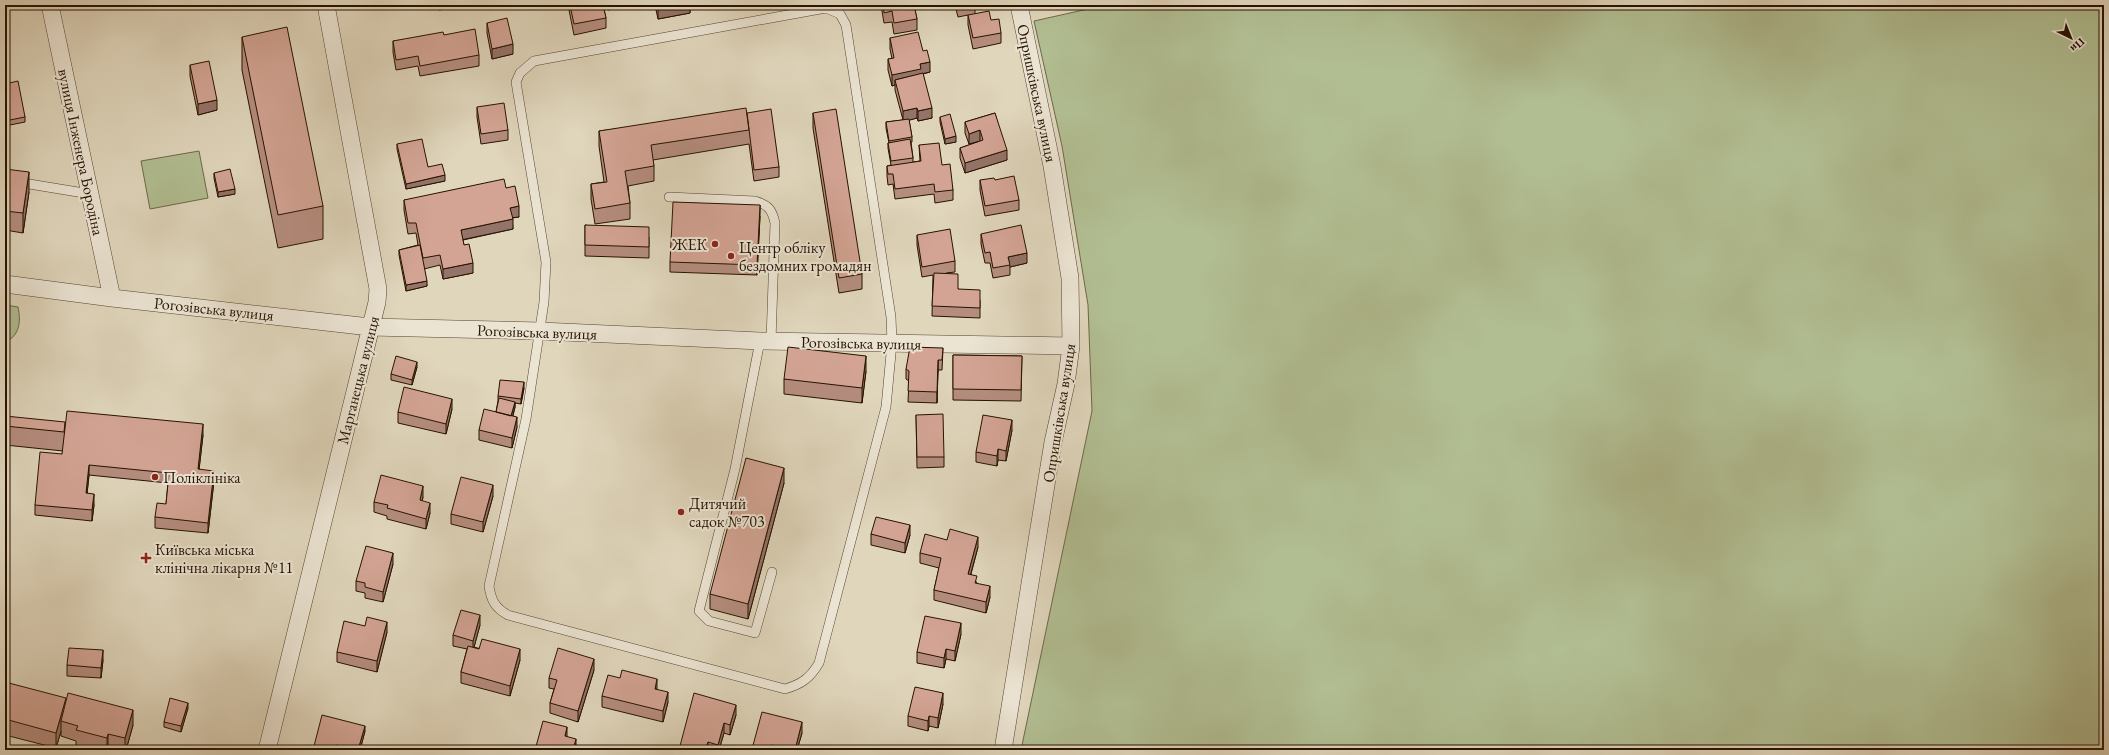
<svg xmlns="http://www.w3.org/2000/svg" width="2109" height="755" viewBox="0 0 2109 755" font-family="'EB Garamond',serif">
<rect width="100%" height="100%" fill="#e0d6bc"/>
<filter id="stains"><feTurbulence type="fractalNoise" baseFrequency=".005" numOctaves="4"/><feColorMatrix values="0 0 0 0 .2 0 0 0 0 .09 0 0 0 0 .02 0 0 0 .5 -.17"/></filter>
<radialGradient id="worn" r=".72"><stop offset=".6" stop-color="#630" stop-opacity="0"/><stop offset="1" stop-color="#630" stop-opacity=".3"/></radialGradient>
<!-- green -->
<path fill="#b1be92" stroke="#6c6849" d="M 1106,5 L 2104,5 L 2104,750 L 1021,750 L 1092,411 L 1088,305 L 1062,146 L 1034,21 Z
M 199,151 L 208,198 L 150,209 L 141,161 Z
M 5,305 L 18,307 C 21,321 20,336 5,342 Z"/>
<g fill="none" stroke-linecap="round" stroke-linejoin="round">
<defs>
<path id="lane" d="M 826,8 L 840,14 L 846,25 L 891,317 L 892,343 L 886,407 L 819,663 C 810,678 802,684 785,689 L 508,615 C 495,608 491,600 489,586 L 526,419 L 544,302 L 546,262 L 516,82 L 520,73 L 534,61 Z
M 5,180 L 90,194
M 669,197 L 755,201 C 768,205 772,209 775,223 L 771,341
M 760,341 L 735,469 L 699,611 L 709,621 L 755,633 L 772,572"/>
<path id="street" d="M 50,5 L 112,298
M 5,284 L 112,298 L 370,327 L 541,331 L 760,341 L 1071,346
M 267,750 L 377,302 L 378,289 L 326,5
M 1003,750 L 1053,442 L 1066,384 L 1071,346 L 1070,278 L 1052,166 L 1019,5"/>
</defs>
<!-- lane casing -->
<use href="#lane" stroke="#54432f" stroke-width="10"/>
<!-- street casing -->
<use href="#street" stroke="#54432f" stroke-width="18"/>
<!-- lane -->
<use href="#lane" stroke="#ebe4d3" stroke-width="9"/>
<!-- street -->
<use href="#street" stroke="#ebe4d3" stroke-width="17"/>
</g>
<!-- wall -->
<path fill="#b58d7f" stroke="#261200" d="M 439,5 L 464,5 L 464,6 L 439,10 Z
M 568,5 L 603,5 L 606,18 L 606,28 L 574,35 Z
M 607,5 L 634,5 L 608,10 Z
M 655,5 L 690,5 L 690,13 L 658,19 Z
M 881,5 L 914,5 L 917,19 L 917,30 L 894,34 L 892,22 L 884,23 Z
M 955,5 L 975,5 L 975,14 L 991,20 L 1001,33 L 1001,43 L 973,49 L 968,25 L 968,15 L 958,17 Z
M 1052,5 L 1064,5 L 1052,7 Z
M 487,23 L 513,54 L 492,59 L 487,33 Z
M 444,35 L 479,55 L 479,66 L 420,76 L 418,66 L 396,70 L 393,52 L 393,41 Z
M 242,37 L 323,206 L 323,239 L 278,248 L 242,70 Z
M 890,38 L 923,51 L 930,72 L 923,74 L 932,118 L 918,121 L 917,118 L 909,120 L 912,137 L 912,142 L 911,142 L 913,158 L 913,162 L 920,161 L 919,145 L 942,165 L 953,190 L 953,200 L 935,203 L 934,194 L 895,199 L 893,184 L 888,185 L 887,176 L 887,166 L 891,165 L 888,148 L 888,143 L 889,143 L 886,128 L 886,122 L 903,120 L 895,90 L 895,85 L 892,86 L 888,70 L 888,59 L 892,59 L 890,49 Z
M 190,65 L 217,110 L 198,115 L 190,76 Z
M 5,84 L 25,117 L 25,122 L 5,126 Z
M 477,107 L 508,130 L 508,140 L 481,144 L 477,117 Z
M 747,113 L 779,167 L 779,177 L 754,181 L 749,144 L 653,160 L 654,166 L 654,181 L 628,186 L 630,203 L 630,219 L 595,224 L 591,199 L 591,184 L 604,182 L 599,146 L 599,131 Z
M 813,113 L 862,274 L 862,289 L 839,293 L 813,128 Z
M 995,113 L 1007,160 L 965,173 L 960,158 L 960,148 L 980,141 L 969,144 L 965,133 L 965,122 Z
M 940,117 L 956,142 L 945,144 L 940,122 Z
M 397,144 L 428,167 L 445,181 L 406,189 L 397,149 Z
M 5,169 L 29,192 L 23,233 L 5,230 Z
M 214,173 L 235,194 L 218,197 L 214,178 Z
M 980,180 L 1019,200 L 1019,210 L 985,216 L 980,190 Z
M 506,188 L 519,217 L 512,218 L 513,229 L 463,240 L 464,245 L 473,273 L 443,279 L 440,265 L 424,269 L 427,286 L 406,291 L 399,255 L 399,250 L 418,245 L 416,233 L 408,234 L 404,210 L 404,200 Z
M 760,216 L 757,275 L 670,272 L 670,262 Z
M 585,225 L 649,237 L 649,258 L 585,256 Z
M 981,234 L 1027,263 L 1010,267 L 1010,275 L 993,278 L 990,263 L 985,263 L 981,244 Z
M 917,235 L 955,261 L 955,272 L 946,273 L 958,289 L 980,300 L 980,318 L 932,316 L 933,275 L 922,277 L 917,245 Z
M 943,348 L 942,370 L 938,370 L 937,403 L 908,402 L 909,381 L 906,379 L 906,369 Z
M 953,355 L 1022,356 L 1021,401 L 953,400 Z
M 417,367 L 412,385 L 391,380 L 391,374 Z
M 866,371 L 862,403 L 784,394 L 784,379 Z
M 524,388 L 521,404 L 515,403 L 515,407 L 513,416 L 517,427 L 512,448 L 479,440 L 479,430 L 496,412 L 498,401 L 498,396 Z
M 452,409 L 446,434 L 398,423 L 398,412 Z
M 916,415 L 944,457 L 944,467 L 917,468 Z
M 5,416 L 65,430 L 203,435 L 199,469 L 214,481 L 208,533 L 155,528 L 155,517 L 166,504 L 168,483 L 89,475 L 87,493 L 94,505 L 92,521 L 35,515 L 35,505 L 62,454 L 63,451 L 5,445 Z
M 1012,430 L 1006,461 L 998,460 L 997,466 L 976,462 L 976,452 Z
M 784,483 L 748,619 L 710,609 L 710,594 Z
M 493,496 L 483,532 L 451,524 L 451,514 Z
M 423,497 L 422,501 L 430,513 L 426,529 L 387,519 L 387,516 L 374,512 L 374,502 Z
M 871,534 L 910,535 L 905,553 L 871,545 Z
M 947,540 L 978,547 L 971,574 L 977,583 L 990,597 L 986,613 L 934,600 L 934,590 L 939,568 L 920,563 L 920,553 Z
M 393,564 L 383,602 L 365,598 L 365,593 L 356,591 L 356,581 Z
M 480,625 L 474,647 L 520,660 L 510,696 L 461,683 L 461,672 L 467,649 L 453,646 L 453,635 Z
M 365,626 L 387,632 L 377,672 L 337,662 L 337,652 Z
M 961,634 L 955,661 L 946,659 L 944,668 L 917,663 L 917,652 Z
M 103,660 L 101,678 L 67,676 L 67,665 Z
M 594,670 L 578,722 L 550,713 L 550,703 L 554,689 L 549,688 L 549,678 Z
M 5,682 L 133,725 L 126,750 L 112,750 L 108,749 L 108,750 L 95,750 L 76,745 L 76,741 L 61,736 L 61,731 L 56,748 L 5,735 Z
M 657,689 L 668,702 L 663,722 L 602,707 L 602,696 Z
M 943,704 L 938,728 L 929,726 L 928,731 L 908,726 L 908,716 Z
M 188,708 L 181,732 L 164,727 L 164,722 Z
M 736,715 L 730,735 L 724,733 L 719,750 L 680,750 L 680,746 Z
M 365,731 L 360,750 L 313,750 Z
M 802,733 L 797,750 L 752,750 L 752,749 Z"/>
<!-- shaded-wall -->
<path fill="#947368" stroke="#261200" d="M 677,5 L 690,5 L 690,13 L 658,19 L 658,9 Z
M 513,44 L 513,54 L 492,59 L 492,49 Z
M 930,62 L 930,72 L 895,80 L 895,85 L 892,86 L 892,75 L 920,64 Z
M 217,100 L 217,110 L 198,115 L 198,104 Z
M 917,108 L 917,118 L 903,122 L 903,111 Z
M 932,108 L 932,118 L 918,121 L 918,111 Z
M 980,130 L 980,141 L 969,144 L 969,134 Z
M 956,136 L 956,142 L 945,144 L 945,139 Z
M 1007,150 L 1007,160 L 965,173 L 965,163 Z
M 29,172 L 29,192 L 23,233 L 23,213 Z
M 445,175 L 445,181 L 406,189 L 406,184 Z
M 235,189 L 235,194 L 218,197 L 218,192 Z
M 760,205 L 760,216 L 757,275 L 757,265 Z
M 519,206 L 519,217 L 510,218 L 510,208 Z
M 513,219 L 513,229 L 461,240 L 461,230 Z
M 1027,253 L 1027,263 L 1010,267 L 1008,257 Z
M 473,263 L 473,273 L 443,279 L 443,269 Z
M 427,281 L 427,286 L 406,291 L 406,285 Z
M 866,356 L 866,371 L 862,403 L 862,388 Z
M 938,360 L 938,370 L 937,403 L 937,392 Z
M 417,362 L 417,367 L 412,385 L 412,380 Z
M 524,382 L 524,388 L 521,404 L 521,399 Z
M 452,399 L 452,409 L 446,434 L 446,424 Z
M 515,402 L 515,407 L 511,422 L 511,416 Z
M 517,417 L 517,427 L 512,448 L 512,438 Z
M 1012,420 L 1012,430 L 1006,461 L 1006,451 Z
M 203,424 L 203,435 L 198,479 L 198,469 Z
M 998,449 L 998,460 L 997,466 L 997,456 Z
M 89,465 L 89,475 L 86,504 L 86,493 Z
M 784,468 L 784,483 L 748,619 L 748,604 Z
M 214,471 L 214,481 L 208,533 L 208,523 Z
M 493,485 L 493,496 L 483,532 L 483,522 Z
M 423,486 L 423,497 L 420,510 L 420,500 Z
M 94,494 L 94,505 L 92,521 L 92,510 Z
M 430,503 L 430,513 L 426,529 L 426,519 Z
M 910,525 L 910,535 L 905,553 L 905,543 Z
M 978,537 L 978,547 L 968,584 L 968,574 Z
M 393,553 L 393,564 L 383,602 L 383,592 Z
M 990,586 L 990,597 L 986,613 L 986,602 Z
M 480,615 L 480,625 L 473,651 L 473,641 Z
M 387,622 L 387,632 L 377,672 L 377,661 Z
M 961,623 L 961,634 L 955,661 L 955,651 Z
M 520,649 L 520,660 L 510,696 L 510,686 Z
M 946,649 L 946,659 L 944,668 L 944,658 Z
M 103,650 L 103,660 L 101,678 L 101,668 Z
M 594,659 L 594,670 L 578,722 L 578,711 Z
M 657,679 L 657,689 L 655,689 Z
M 668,692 L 668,702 L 663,722 L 663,711 Z
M 943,693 L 943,704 L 938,728 L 938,718 Z
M 66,698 L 66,713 L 61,721 L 61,731 L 56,748 L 56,733 Z
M 188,703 L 188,708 L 181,732 L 181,726 Z
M 736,705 L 736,715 L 730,735 L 730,725 Z
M 133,710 L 133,725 L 126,750 L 125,750 L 125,738 Z
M 929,716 L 929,726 L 928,731 L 928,721 Z
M 802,722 L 802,733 L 797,750 L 795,750 Z
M 724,723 L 724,733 L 719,750 L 718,750 L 718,745 Z
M 365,726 L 365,731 L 360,750 L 358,750 Z
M 567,727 L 567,738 L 565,736 Z
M 108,734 L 108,750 L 107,750 L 107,738 Z
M 576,739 L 576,750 L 573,750 Z
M 708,742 L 708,750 L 705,750 Z"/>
<!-- building -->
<path fill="#d3a494" stroke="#261200" d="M 570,5 L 603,5 L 606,18 L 574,24 Z
M 658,5 L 677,5 L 658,9 Z
M 883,5 L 914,5 L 917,19 L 894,23 L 892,11 L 884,13 Z
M 957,5 L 968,5 L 958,7 Z
M 989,11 L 991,20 L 999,19 L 1001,33 L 973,38 L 968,15 Z
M 507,18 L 513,44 L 492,49 L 487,23 Z
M 287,27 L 323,206 L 278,215 L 242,37 Z
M 475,29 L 479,55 L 420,66 L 418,56 L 396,60 L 393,41 L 443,32 L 444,35 Z
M 918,32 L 923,51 L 927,50 L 930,62 L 920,64 L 921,69 L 892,75 L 888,59 L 894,58 L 890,38 Z
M 209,61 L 217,100 L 198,104 L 190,65 Z
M 923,73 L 932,108 L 918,111 L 917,108 L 903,111 L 895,80 Z
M 18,81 L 25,117 L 5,121 L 5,84 Z
M 504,103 L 508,130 L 481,134 L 477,107 Z
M 746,108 L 749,130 L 651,145 L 654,166 L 625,171 L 630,203 L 595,209 L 591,184 L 607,182 L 599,131 Z
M 771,109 L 779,167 L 754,170 L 747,113 Z
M 836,109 L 862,274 L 839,278 L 813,113 Z
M 995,113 L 1007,150 L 965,163 L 960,148 L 983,140 L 980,130 L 969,134 L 965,122 Z
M 950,114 L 956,136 L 945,139 L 940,117 Z
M 909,119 L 912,137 L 889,141 L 886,122 Z
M 422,139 L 428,167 L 442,164 L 445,175 L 406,184 L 397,144 Z
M 910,139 L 913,158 L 891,161 L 888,143 Z
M 939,143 L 942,165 L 950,164 L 953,190 L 935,192 L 934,184 L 895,189 L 893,174 L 888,174 L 887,166 L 921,161 L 919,145 Z
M 5,169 L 29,172 L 23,213 L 5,211 Z
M 230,169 L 235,189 L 218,192 L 214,173 Z
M 1014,176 L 1019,200 L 985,206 L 980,180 L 994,178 L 995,180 Z
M 504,179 L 506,188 L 515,186 L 519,206 L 510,208 L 513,219 L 461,230 L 464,245 L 469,244 L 473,263 L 443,269 L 440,255 L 423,258 L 416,223 L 408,223 L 404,200 Z
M 673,202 L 760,205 L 757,265 L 670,262 Z
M 585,225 L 649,227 L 649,247 L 585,245 Z
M 1021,225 L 1027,253 L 1008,257 L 1010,265 L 993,268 L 990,252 L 985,253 L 981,234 Z
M 950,229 L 955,261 L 922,267 L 917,235 Z
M 420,245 L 427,281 L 406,285 L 399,250 Z
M 934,273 L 958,274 L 958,289 L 980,290 L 980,308 L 932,306 Z
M 788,347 L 866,356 L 862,388 L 784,379 Z
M 910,347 L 943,348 L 942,360 L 938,360 L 937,392 L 908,391 L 909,371 L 906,369 Z
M 953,355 L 1022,356 L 1021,390 L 953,389 Z
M 396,356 L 417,362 L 412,380 L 391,374 Z
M 500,380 L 524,382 L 521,399 L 498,396 Z
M 404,387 L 452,399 L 446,424 L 398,412 Z
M 499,398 L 515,402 L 511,416 L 496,412 Z
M 484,409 L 517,417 L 512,438 L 479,430 Z
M 67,411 L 203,424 L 198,469 L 214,471 L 208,523 L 155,517 L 157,503 L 166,504 L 169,473 L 89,465 L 86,493 L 94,494 L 92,510 L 35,505 L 40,452 L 62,454 Z
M 943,414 L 944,457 L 917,457 L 916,415 Z
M 983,415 L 1012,420 L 1006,451 L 998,449 L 997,456 L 976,452 Z
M 5,416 L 65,422 L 64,432 L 5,426 Z
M 746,458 L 784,468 L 748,604 L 710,594 Z
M 381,475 L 423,486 L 420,500 L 430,503 L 426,519 L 387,508 L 388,505 L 374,502 Z
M 461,477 L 493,485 L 483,522 L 451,514 Z
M 876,517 L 910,525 L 905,543 L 871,534 Z
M 950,529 L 978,537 L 968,574 L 977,576 L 975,583 L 990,586 L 986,602 L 934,590 L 941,558 L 920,553 L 925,534 L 947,540 Z
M 366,546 L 393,553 L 383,592 L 365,587 L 365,583 L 356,581 Z
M 461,610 L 480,615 L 473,641 L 453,635 Z
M 925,616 L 961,623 L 955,651 L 946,649 L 944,658 L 917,652 Z
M 367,617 L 387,622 L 377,661 L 337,652 L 344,621 L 365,626 Z
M 482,639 L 520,649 L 510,686 L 461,672 L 468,646 L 479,649 Z
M 69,648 L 103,650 L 101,668 L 67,665 Z
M 558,648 L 594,659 L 578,711 L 550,703 L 557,680 L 549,678 Z
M 622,670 L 657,679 L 655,689 L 668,692 L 663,711 L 602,696 L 608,675 L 620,678 Z
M 5,682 L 66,698 L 56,733 L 5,719 Z
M 915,687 L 943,693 L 938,718 L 929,716 L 928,721 L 908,716 Z
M 68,693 L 133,710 L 125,738 L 108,734 L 107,738 L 76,730 L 78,726 L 61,721 Z
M 694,693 L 736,705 L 730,725 L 724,723 L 718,745 L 708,742 L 705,750 L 696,750 L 680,746 Z
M 170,698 L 188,703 L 181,726 L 164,722 Z
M 762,712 L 802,722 L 795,750 L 789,750 L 771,745 L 769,750 L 756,750 L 752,749 Z
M 322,715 L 365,726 L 358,750 L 355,750 L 336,745 L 334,750 L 313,750 Z
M 543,721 L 567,727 L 565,736 L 576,739 L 573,750 L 535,750 Z
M 878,747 L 890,750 L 878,750 Z"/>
<!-- markers -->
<g fill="#8f2418" stroke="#ebe4d3" stroke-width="1.5">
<circle cx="715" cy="244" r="4"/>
<circle cx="731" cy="256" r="4"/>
<circle cx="155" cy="477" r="4"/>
<circle cx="681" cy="512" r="4"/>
<path d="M144 552h4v4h4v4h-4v4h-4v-4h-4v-4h4z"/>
</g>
<g text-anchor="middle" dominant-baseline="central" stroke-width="4" stroke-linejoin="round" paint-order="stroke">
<!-- street labels -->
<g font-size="16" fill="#261200" stroke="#ebe4d3">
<text transform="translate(1037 93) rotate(78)">Опришківська вулиця</text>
<text transform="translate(81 152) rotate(78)">вулиця Інженера Бородіна</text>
<text transform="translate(214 309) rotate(6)">Рогозівська вулиця</text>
<text transform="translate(537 332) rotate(2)">Рогозівська вулиця</text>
<text transform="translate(861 343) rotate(1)">Рогозівська вулиця</text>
<text transform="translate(358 380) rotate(-76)">Марганецька вулиця</text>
<text transform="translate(1059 413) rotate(-81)">Опришківська вулиця</text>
</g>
<!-- poi labels -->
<g font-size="16" fill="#261200" stroke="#ebe4d3" text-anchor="start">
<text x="707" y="244" text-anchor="end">ЖЕК</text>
<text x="739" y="247">Центр обліку<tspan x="739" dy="18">бездомних громадян</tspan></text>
<text x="163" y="477">Поліклініка</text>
<text x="689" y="503">Дитячий<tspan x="689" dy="18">садок №703</tspan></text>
<text x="155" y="549">Київська міська<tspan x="155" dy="18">клінічна лікарня №11</tspan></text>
</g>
</g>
<!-- margin -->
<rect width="2109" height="755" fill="none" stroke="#e0d6bc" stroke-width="20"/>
<rect x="6" y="6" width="2097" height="743" fill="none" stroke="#261200" stroke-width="2"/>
<rect x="10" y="10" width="2089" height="735" fill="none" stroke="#261200"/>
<!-- north arrow -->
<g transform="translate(2071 38) rotate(137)" stroke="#ebe4d3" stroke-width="3" paint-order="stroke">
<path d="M0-3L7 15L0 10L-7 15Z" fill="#261200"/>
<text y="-6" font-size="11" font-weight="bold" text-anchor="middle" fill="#261200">Пн</text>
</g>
<rect width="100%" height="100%" filter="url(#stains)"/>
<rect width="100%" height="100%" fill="url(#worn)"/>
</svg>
